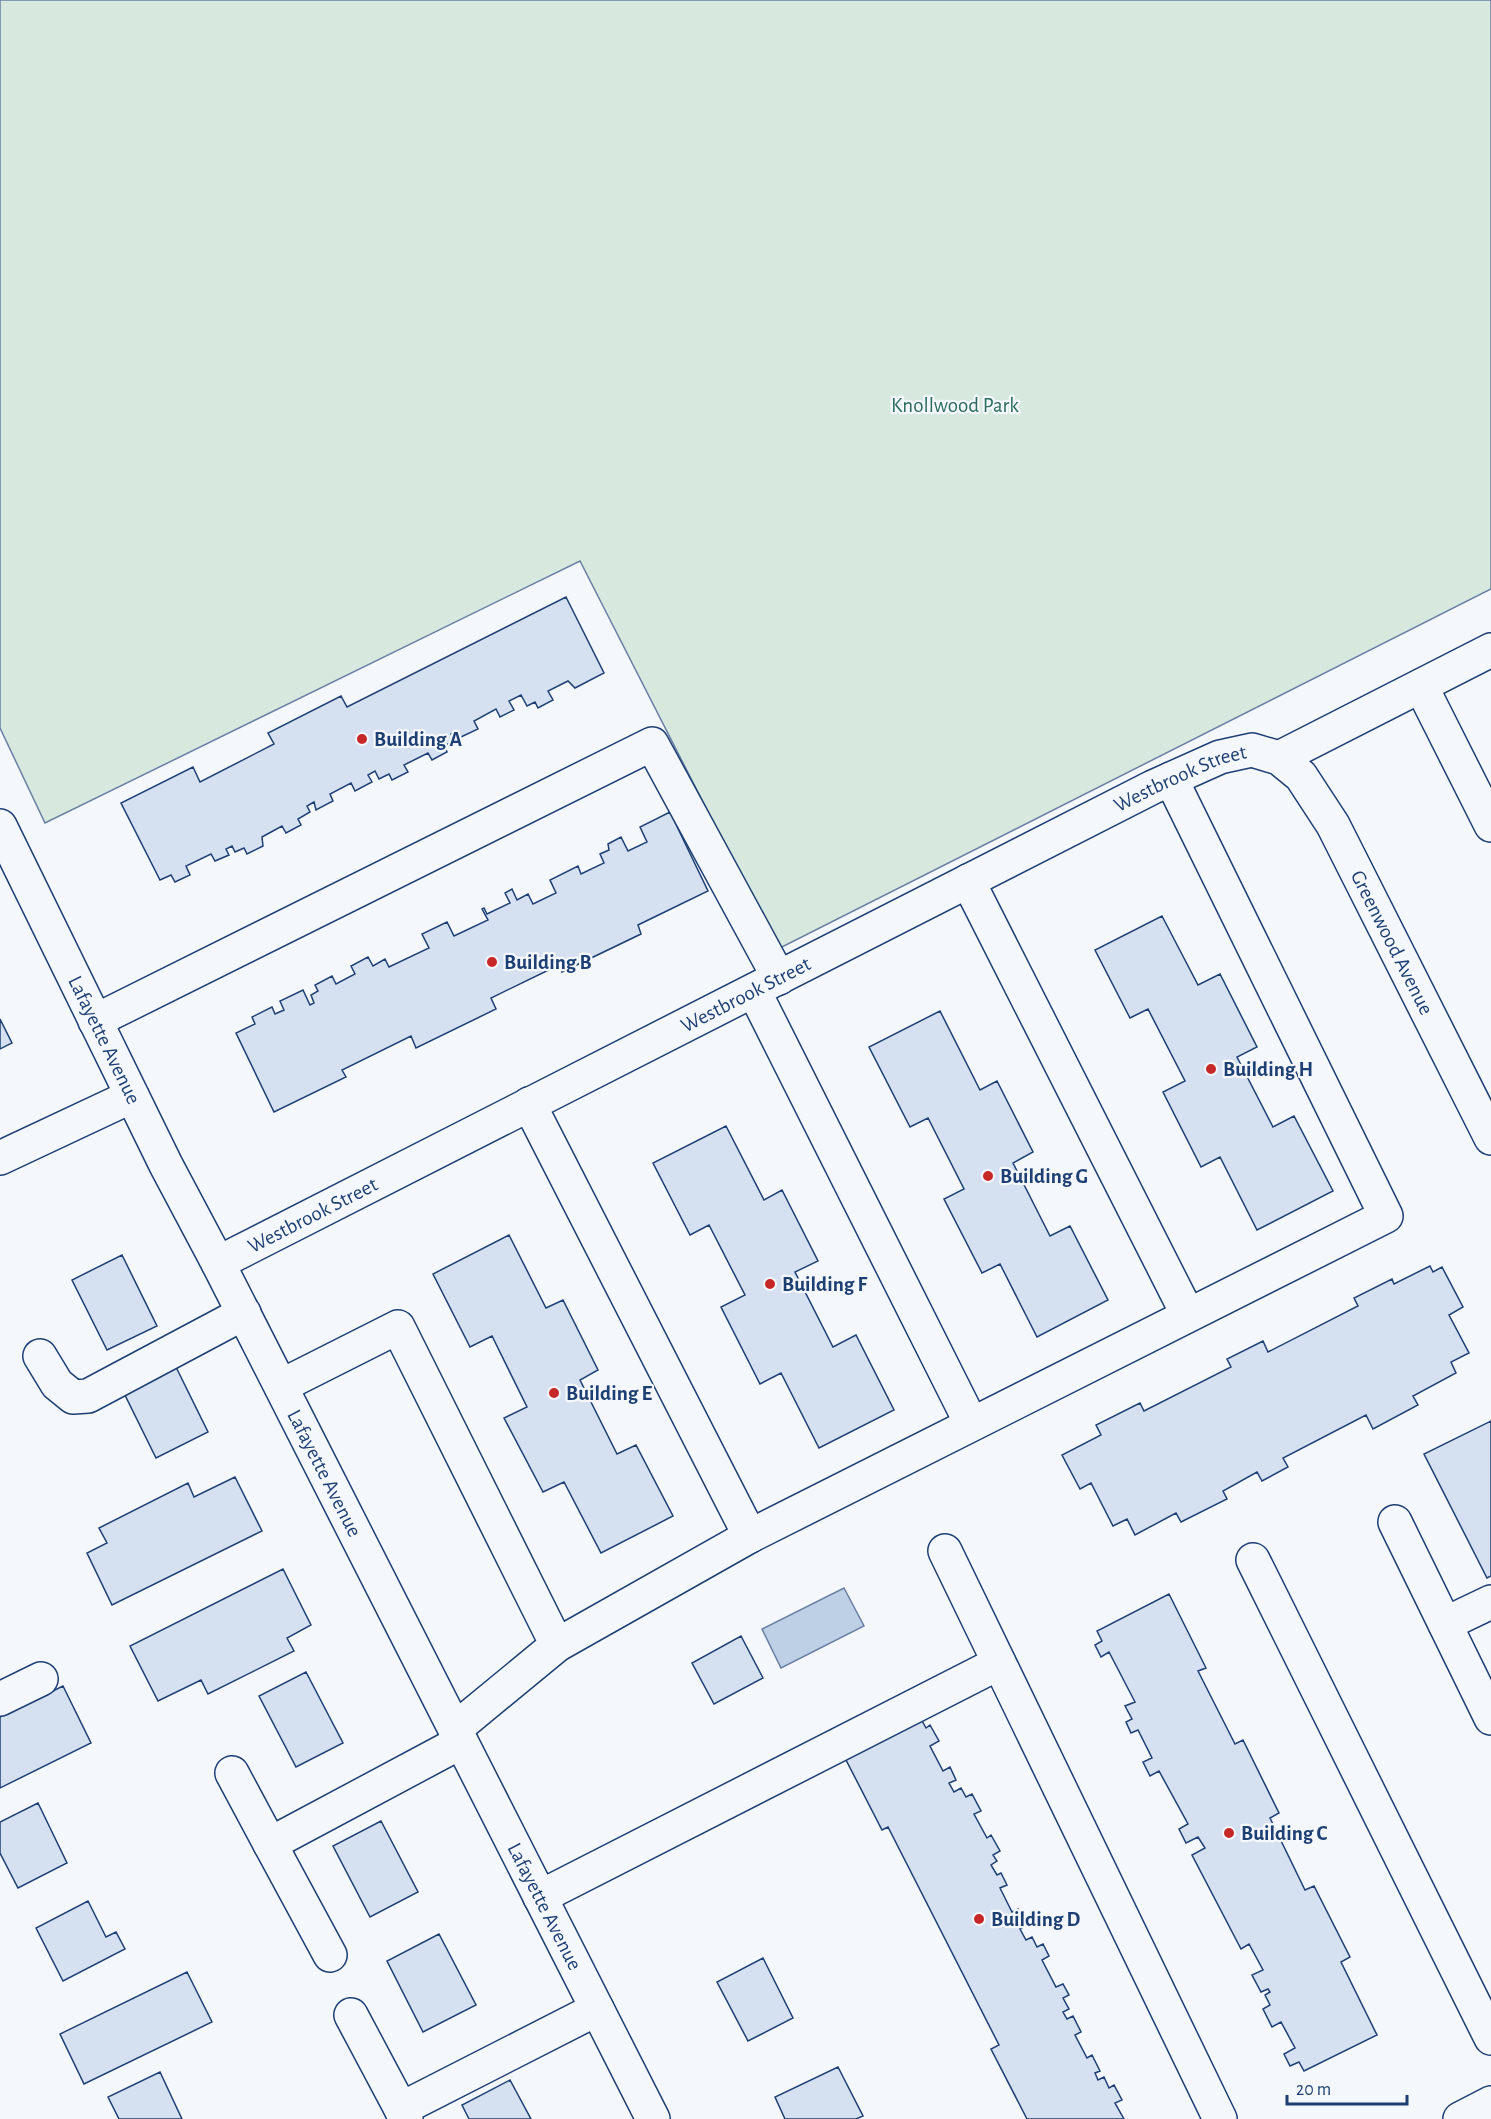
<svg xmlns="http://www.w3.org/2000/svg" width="1491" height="2119" viewBox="0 0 1491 2119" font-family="'Alegreya Sans',sans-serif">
<rect width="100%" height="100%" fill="#f4f7fb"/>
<!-- green -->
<path fill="#d7e8df" stroke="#687fa3" stroke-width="1.5" d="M 0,0 L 1491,0 L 1491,589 L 778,949 L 580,561 L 45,823 L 0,728 Z"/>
<!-- water -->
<path fill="#bed0e5" stroke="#687fa3" stroke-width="1.5" d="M 844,1588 L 864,1626 L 781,1668 L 762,1629 Z"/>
<!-- building -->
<path fill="#d5e0f0" stroke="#1d3f73" stroke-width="1.5" d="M 566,597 L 604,673 L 575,688 L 568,681 L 548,691 L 553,700 L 538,708 L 535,702 L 527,706 L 521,695 L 509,701 L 514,710 L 500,717 L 496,709 L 474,721 L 478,729 L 461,737 L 458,731 L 451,734 L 454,741 L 444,746 L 447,752 L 432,760 L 428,753 L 404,765 L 408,772 L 392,780 L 389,774 L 379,779 L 375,771 L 368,775 L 372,782 L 355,791 L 351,783 L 330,794 L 333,801 L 316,810 L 314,802 L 307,806 L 310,812 L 298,819 L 301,825 L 286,833 L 282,826 L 262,837 L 263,846 L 247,854 L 244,848 L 235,852 L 232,846 L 226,849 L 229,855 L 215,861 L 211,854 L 186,866 L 190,875 L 175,882 L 171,875 L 160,880 L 121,803 L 193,767 L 200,782 L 274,744 L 268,733 L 341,696 L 347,707 Z
M 670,812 L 708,891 L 638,925 L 641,934 L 562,972 L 561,964 L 491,998 L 496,1009 L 416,1048 L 411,1036 L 342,1070 L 346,1077 L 274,1112 L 236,1033 L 255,1024 L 252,1017 L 272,1007 L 275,1014 L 284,1010 L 280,1001 L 303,990 L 310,1005 L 314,1003 L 311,995 L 318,991 L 315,985 L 332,976 L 336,984 L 355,974 L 351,966 L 368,957 L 373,966 L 385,959 L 389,967 L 429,948 L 422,934 L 447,922 L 454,936 L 488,920 L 482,909 L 484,908 L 487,914 L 510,903 L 505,893 L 512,889 L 517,900 L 528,894 L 533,904 L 556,893 L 550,880 L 578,866 L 581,874 L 604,863 L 600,854 L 609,850 L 608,844 L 621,837 L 628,851 L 647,842 L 640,827 Z
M 1162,916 L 1198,985 L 1220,974 L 1257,1047 L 1237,1057 L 1273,1127 L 1294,1116 L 1333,1191 L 1257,1230 L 1220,1157 L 1201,1167 L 1163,1092 L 1185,1081 L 1148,1009 L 1130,1018 L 1095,950 Z
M 940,1011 L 980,1090 L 997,1081 L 1033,1152 L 1013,1163 L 1050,1236 L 1070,1226 L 1108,1300 L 1037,1337 L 1000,1264 L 982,1273 L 944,1199 L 964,1189 L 928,1118 L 910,1127 L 869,1047 Z
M 0,1019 L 12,1043 L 0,1049 Z
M 726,1126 L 764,1200 L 782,1190 L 818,1261 L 795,1272 L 833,1347 L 856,1335 L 894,1410 L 819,1448 L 781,1373 L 760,1384 L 721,1307 L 745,1295 L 709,1225 L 690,1235 L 653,1163 Z
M 509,1235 L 546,1308 L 563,1300 L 598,1370 L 580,1380 L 617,1454 L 636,1445 L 673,1516 L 601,1553 L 564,1482 L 543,1492 L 504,1418 L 527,1407 L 492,1336 L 470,1347 L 433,1274 Z
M 122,1255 L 157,1326 L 107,1350 L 72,1280 Z
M 1430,1266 L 1433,1272 L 1442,1267 L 1463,1307 L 1449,1315 L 1469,1353 L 1451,1362 L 1456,1373 L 1413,1396 L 1418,1405 L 1373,1429 L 1366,1415 L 1283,1458 L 1288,1467 L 1262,1481 L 1257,1472 L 1223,1491 L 1227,1499 L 1181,1522 L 1176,1513 L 1135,1535 L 1127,1519 L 1113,1526 L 1091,1483 L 1080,1489 L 1062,1455 L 1101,1435 L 1096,1425 L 1140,1403 L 1144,1411 L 1231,1367 L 1227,1359 L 1263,1341 L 1268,1352 L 1358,1306 L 1354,1298 L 1392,1279 L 1394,1284 Z
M 172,1359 L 208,1432 L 156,1458 L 120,1385 Z
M 1491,1421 L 1491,1576 L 1487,1578 L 1424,1454 Z
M 235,1477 L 262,1531 L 112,1605 L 87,1553 L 107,1543 L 99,1528 L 188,1483 L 194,1497 Z
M 283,1569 L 311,1625 L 287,1638 L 294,1651 L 208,1694 L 201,1680 L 158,1701 L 130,1646 Z
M 1169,1594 L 1206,1668 L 1198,1671 L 1235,1744 L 1243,1740 L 1279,1813 L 1270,1818 L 1305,1890 L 1314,1886 L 1350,1957 L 1341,1962 L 1377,2035 L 1304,2071 L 1299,2062 L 1290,2066 L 1284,2054 L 1295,2048 L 1281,2022 L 1272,2027 L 1263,2009 L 1270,2005 L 1265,1995 L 1270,1992 L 1268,1989 L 1261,1992 L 1252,1975 L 1263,1970 L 1249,1944 L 1241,1949 L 1192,1855 L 1205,1848 L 1198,1837 L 1186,1843 L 1179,1829 L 1188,1824 L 1159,1771 L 1150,1776 L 1143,1762 L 1152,1758 L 1138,1730 L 1131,1733 L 1126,1722 L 1132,1719 L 1125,1706 L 1135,1702 L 1109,1652 L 1101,1657 L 1095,1645 L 1102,1641 L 1097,1631 Z
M 741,1636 L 763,1678 L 714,1704 L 692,1663 Z
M 306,1672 L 343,1743 L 296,1767 L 259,1696 Z
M 63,1686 L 91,1743 L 0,1788 L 0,1717 Z
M 921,1719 L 926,1728 L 930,1725 L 939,1741 L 930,1746 L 943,1771 L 950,1767 L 956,1780 L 949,1783 L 954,1792 L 961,1788 L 966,1797 L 972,1794 L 981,1811 L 974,1814 L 987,1838 L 991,1835 L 1000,1851 L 993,1855 L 997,1861 L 991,1865 L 997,1875 L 1001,1873 L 1007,1885 L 1000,1888 L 1012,1912 L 1018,1909 L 1027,1925 L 1020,1929 L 1026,1940 L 1032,1937 L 1037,1947 L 1043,1944 L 1049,1956 L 1042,1960 L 1056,1987 L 1063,1984 L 1069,1995 L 1063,1998 L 1069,2009 L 1063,2012 L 1067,2019 L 1073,2016 L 1081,2032 L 1075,2035 L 1087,2058 L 1092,2055 L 1100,2071 L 1095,2073 L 1098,2080 L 1104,2077 L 1109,2088 L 1114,2085 L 1122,2100 L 1115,2103 L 1124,2119 L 1027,2119 L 991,2049 L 999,2045 L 888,1827 L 882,1830 L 845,1758 Z
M 38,1803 L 67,1863 L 18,1888 L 0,1853 L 0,1822 Z
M 381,1821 L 418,1892 L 370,1917 L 333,1846 Z
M 88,1901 L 106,1937 L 116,1932 L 125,1949 L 63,1981 L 36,1928 Z
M 439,1934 L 476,2005 L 423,2032 L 387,1961 Z
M 763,1958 L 793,2018 L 748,2041 L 717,1982 Z
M 187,1972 L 212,2022 L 84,2084 L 60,2034 Z
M 838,2067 L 863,2116 L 856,2119 L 785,2119 L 775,2097 Z
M 160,2072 L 182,2119 L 119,2119 L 108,2097 Z
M 510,2080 L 531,2119 L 469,2119 L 462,2105 Z"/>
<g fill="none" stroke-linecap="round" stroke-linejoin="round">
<defs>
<g id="minor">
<path d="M 1421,686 L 1491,825"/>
<path d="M 1279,758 L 1491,650"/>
<path id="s1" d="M 0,826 L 166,1165 L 218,1263 L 653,2119"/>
<path d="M 968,881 L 1188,1315"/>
<path d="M 754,991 L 971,1423"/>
<path d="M 95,1021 L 652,744 L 779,978"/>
<path d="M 529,1104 L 750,1536"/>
<path d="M 0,1158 L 132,1096"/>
<path id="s2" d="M 218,1263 L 1153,787 L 1220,757 L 1252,750 L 1279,758 L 1301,776 L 1333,825 L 1491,1138"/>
<path d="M 40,1356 L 57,1384 L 73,1397 L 88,1396 L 244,1313"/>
<path d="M 281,1386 L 398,1327 L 557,1645"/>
<path d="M 1395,1522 L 1491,1718"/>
<path d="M 945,1551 L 1220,2119"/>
<path d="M 1253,1560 L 1491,2038"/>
<path d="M 1445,1624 L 1491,1602"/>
<path d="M 0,1699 L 41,1679"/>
<path d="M 455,1729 L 557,1645 L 750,1536 L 1386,1216 L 1171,779"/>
<path d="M 232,1773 L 270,1844 L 461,1742"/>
<path d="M 270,1844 L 330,1955"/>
<path d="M 540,1897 L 999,1663"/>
<path d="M 351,2015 L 401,2109"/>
<path d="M 406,2119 L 401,2109 L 597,2009"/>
<path d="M 1460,2119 L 1491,2103"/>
</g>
</defs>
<!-- minor casing -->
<use href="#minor" stroke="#1d3f73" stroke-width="36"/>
<!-- minor -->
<use href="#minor" stroke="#f4f7fb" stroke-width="33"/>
</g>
<!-- markers -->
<g fill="#c62828" stroke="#f4f7fb" stroke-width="2">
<circle cx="362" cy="739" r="6"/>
<circle cx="492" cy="962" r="6"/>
<circle cx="1211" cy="1069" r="6"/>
<circle cx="988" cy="1176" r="6"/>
<circle cx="770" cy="1284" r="6"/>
<circle cx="554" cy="1393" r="6"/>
<circle cx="1229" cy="1833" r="6"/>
<circle cx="979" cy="1919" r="6"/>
</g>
<g text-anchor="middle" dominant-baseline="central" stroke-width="4.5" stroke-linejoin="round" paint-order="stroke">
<!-- park labels -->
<g font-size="21" fill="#2c6c60" stroke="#f4f7fb">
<text x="955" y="405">Knollwood Park</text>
</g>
<!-- poi labels -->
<g font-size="21" font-weight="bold" fill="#1d3f73" stroke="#f4f7fb" text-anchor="start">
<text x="374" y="739">Building A</text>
<text x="504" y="962">Building B</text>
<text x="1223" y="1069">Building H</text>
<text x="1000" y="1176">Building G</text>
<text x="782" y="1284">Building F</text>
<text x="566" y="1393">Building E</text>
<text x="1241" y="1833">Building C</text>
<text x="991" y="1919">Building D</text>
</g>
<!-- street labels -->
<g font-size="21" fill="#1d3f73" stroke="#f4f7fb">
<text stroke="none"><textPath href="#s2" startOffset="1078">Westbrook Street</textPath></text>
<text stroke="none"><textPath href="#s2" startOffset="1402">Greenwood Avenue</textPath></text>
<text stroke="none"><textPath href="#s2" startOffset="592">Westbrook Street</textPath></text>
<text stroke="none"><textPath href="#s1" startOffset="238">Lafayette Avenue</textPath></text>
<text stroke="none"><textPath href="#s2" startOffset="106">Westbrook Street</textPath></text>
<text stroke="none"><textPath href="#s1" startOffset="724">Lafayette Avenue</textPath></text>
<text stroke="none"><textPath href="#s1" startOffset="1210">Lafayette Avenue</textPath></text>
</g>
</g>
<!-- scale -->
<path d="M1287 2095v9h120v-9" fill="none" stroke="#1d3f73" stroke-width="3"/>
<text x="1296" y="2095" font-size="18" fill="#1d3f73" stroke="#f4f7fb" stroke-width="4.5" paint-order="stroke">20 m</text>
</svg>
